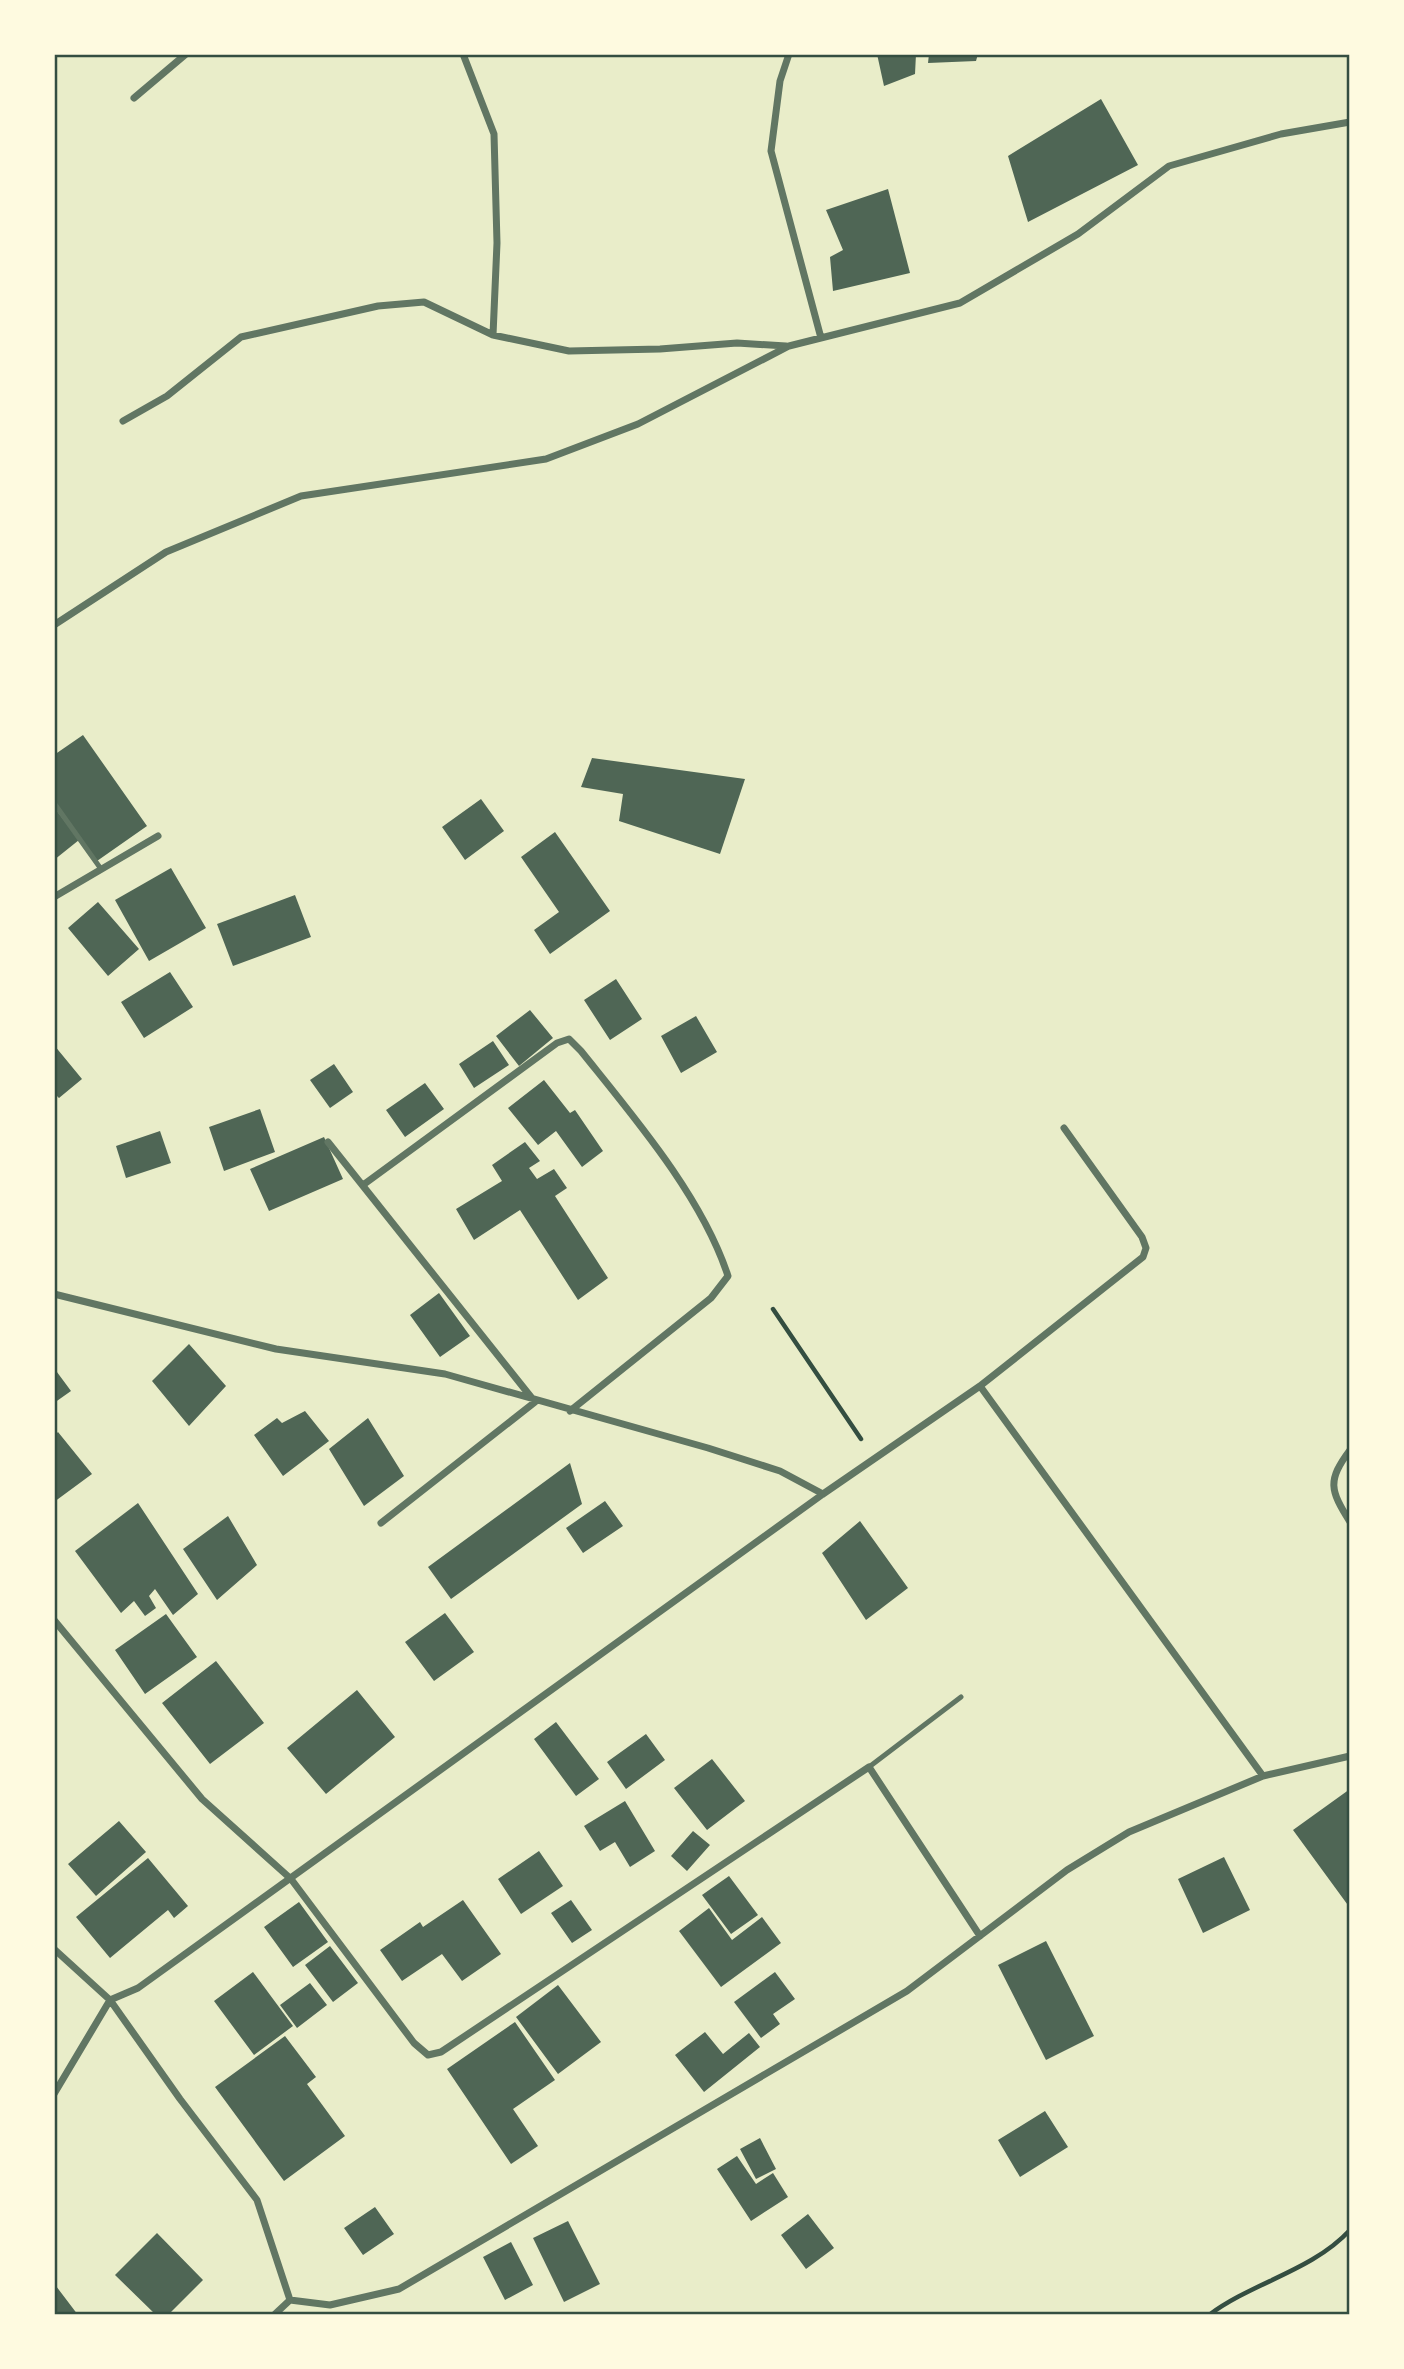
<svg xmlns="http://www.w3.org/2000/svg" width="1404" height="2369" viewBox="0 0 1404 2369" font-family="Mulish,sans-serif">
<rect width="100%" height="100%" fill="#e9edc9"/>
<!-- building -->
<path fill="#4f6655" d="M 877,54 L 916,54 L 915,74 L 884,86 Z
M 929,54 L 978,54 L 976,61 L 928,63 Z
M 1101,99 L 1138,165 L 1028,222 L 1008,156 Z
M 888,189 L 910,273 L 833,291 L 830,257 L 843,250 L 826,210 Z
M 83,735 L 147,826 L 97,861 L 54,800 L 54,755 Z
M 592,758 L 745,779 L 720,854 L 619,821 L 623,794 L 581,787 Z
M 481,799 L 504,831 L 465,860 L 442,827 Z
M 54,807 L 79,840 L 54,860 Z
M 555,832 L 610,911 L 550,954 L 534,930 L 559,912 L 521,857 Z
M 171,868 L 206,928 L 149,961 L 115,900 Z
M 295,895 L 311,937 L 233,966 L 217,924 Z
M 98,902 L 139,949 L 108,976 L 68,928 Z
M 170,972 L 193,1007 L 144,1038 L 121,1002 Z
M 616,979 L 642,1019 L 610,1040 L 584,1000 Z
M 530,1010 L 553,1038 L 519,1066 L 496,1036 Z
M 696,1016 L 717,1052 L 681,1073 L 661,1036 Z
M 493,1041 L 509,1065 L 474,1088 L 459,1064 Z
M 54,1045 L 82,1079 L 59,1098 L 54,1093 Z
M 334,1064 L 353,1092 L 330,1108 L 310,1080 Z
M 544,1080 L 570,1113 L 575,1110 L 603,1151 L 582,1167 L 556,1131 L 538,1145 L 508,1108 Z
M 425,1083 L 444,1109 L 405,1137 L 386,1110 Z
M 260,1109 L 275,1152 L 224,1171 L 209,1127 Z
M 160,1131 L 171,1163 L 126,1178 L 116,1146 Z
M 324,1137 L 343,1179 L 269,1211 L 250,1169 Z
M 525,1142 L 540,1161 L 529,1168 L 537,1179 L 554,1169 L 567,1188 L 555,1196 L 608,1278 L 578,1300 L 520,1210 L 474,1240 L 456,1209 L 502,1181 L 492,1165 Z
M 439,1293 L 470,1336 L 440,1357 L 410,1315 Z
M 189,1344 L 226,1386 L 189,1426 L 152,1381 Z
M 54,1368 L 71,1391 L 54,1403 Z
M 305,1411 L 329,1441 L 283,1476 L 254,1435 L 277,1418 L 282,1423 Z
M 368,1418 L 404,1476 L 364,1506 L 329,1449 Z
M 58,1432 L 92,1474 L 54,1502 L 54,1436 Z
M 570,1463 L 582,1504 L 451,1599 L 428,1567 Z
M 605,1501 L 623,1526 L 583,1553 L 566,1528 Z
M 138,1503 L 198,1594 L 173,1615 L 155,1589 L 149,1596 L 156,1608 L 145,1616 L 134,1601 L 121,1613 L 75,1551 Z
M 228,1516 L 257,1565 L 217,1600 L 183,1549 Z
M 860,1521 L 908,1588 L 866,1620 L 822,1553 Z
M 445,1613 L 474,1652 L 434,1681 L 405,1642 Z
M 166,1614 L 197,1657 L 145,1694 L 115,1650 Z
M 216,1661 L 264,1723 L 210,1764 L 162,1703 Z
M 357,1690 L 395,1737 L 326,1794 L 287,1748 Z
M 556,1722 L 599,1779 L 576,1796 L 534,1739 Z
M 646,1734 L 665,1760 L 626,1789 L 607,1762 Z
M 712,1759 L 745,1801 L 707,1830 L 674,1788 Z
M 1350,1789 L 1350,1908 L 1293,1830 Z
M 625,1801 L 655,1851 L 630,1867 L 615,1842 L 600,1851 L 584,1826 Z
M 119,1821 L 146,1852 L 96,1896 L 68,1864 Z
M 693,1831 L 710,1845 L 687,1871 L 671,1856 Z
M 539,1851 L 563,1886 L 521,1914 L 498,1879 Z
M 1224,1857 L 1250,1910 L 1203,1933 L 1178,1879 Z
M 148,1858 L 188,1906 L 174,1918 L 168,1910 L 110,1958 L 76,1917 Z
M 729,1876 L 758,1915 L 731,1934 L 702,1895 Z
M 463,1900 L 501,1954 L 462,1981 L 442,1954 L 402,1981 L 380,1950 L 420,1922 L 423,1927 Z
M 571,1900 L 592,1930 L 572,1943 L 551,1913 Z
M 299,1902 L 328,1942 L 293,1967 L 264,1927 Z
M 709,1908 L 732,1940 L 762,1917 L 781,1943 L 721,1987 L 679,1931 Z
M 1046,1941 L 1094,2036 L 1046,2060 L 998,1965 Z
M 330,1946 L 358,1983 L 333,2002 L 305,1965 Z
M 253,1972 L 293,2026 L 254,2055 L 214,2001 Z
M 775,1972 L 795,1999 L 773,2014 L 780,2024 L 761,2038 L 734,2002 Z
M 310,1983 L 327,2005 L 297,2028 L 280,2005 Z
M 558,1985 L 601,2042 L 558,2074 L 516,2017 Z
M 515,2022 L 555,2080 L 513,2109 L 538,2146 L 511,2164 L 447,2069 Z
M 705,2032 L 723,2054 L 749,2033 L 760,2047 L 704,2092 L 675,2055 Z
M 285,2036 L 316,2077 L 307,2084 L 345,2136 L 284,2181 L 215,2087 Z
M 1045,2111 L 1068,2147 L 1020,2177 L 998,2140 Z
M 760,2138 L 776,2169 L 756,2179 L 740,2149 Z
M 737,2156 L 756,2184 L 773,2173 L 788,2197 L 751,2221 L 717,2169 Z
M 375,2207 L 394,2234 L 363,2255 L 344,2228 Z
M 808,2214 L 834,2248 L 806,2269 L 781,2235 Z
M 568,2221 L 600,2284 L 564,2302 L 533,2238 Z
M 157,2233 L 203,2280 L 168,2315 L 156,2315 L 115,2275 Z
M 511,2242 L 533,2285 L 505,2300 L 483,2257 Z
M 56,2286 L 78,2315 L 54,2315 Z"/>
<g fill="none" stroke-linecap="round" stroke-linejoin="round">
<!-- path -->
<path stroke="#344e41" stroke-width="4.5" d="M 773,1309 L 861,1439
M 1209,2315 C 1253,2282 1312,2271 1350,2230"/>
<!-- service -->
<path stroke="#617663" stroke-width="5" d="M 54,803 L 101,869
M 869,1767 L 961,1697"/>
<!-- minor -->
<path stroke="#617663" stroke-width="7" d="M 463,54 L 494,134 L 497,243 L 493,335
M 789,54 L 780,81 L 771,151 L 821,338
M 134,98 L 186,54
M 123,421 L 167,396 L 241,337 L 378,306 L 424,302 L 493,335 L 569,351 L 660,349 L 737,343 L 786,346
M 54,625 L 166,552 L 301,496 L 546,459 L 638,424 L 789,346 L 960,303 L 1078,234 L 1169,166 L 1281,134 L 1350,122
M 54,897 L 158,836
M 328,1142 L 535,1402 L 381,1523
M 363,1185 L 557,1043 L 569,1039 L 581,1051 C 633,1116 702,1196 728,1276 L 711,1298 L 570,1411
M 54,1294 L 276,1349 L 445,1374 L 708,1448 L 780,1471 L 823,1494
M 980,1386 L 1263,1776
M 1350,1450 C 1327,1481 1330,1490 1350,1522
M 54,1620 L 202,1799 L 291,1879 L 414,2043 L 428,2055 L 441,2052 L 869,1767 L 980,1936
M 54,1949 L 110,2000 L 180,2099 L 257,2200 L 290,2300
M 54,2094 L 110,2000 L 138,1988 L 823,1494 L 980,1386 L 1143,1257 L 1146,1248 L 1142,1237 L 1064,1128
M 274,2315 L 290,2300 L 330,2305 L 399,2289 L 907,1991 L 1067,1870 L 1129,1832 L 1263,1776 L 1350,1756"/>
</g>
<!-- border -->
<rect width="1404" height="2369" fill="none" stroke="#fefae0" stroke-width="112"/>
<rect x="56" y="56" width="1292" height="2257" fill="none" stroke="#344e41" stroke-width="2.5"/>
</svg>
